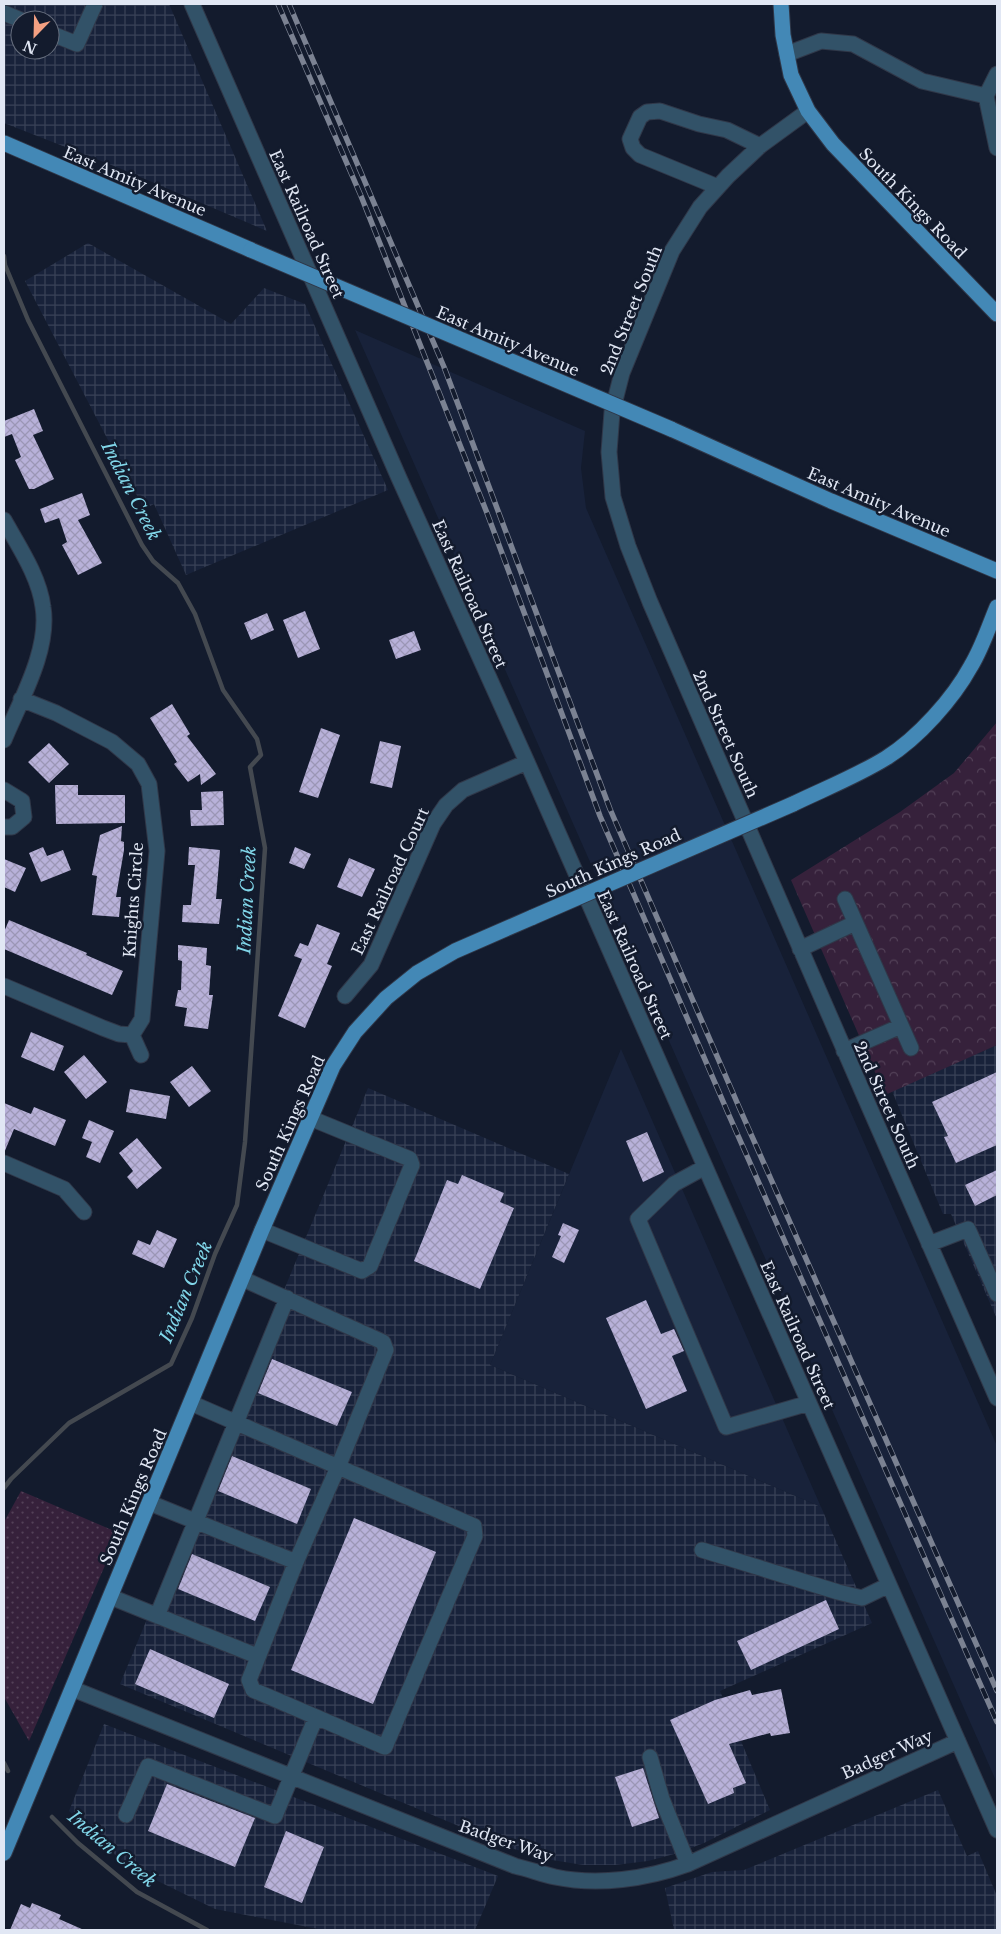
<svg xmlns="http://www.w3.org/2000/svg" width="1001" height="1934" viewBox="0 0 1001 1934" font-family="'Libre Baskerville',serif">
<defs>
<pattern id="industrial-grid" width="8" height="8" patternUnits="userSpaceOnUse" patternTransform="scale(1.25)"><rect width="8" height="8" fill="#18223a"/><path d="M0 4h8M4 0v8" fill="none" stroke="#394257"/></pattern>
<pattern id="grass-dots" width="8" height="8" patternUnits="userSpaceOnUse" patternTransform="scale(1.25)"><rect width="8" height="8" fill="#36213b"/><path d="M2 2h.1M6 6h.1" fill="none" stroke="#534158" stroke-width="1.8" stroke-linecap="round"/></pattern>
<pattern id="park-crowns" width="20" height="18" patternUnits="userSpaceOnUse" patternTransform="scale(1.25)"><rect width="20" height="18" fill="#36213b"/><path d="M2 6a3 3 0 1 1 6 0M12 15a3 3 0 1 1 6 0" fill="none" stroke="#534158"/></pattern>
<pattern id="building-cross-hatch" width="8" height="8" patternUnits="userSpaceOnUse" patternTransform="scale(1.25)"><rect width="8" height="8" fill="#b8b1d9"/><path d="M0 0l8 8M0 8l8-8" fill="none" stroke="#9b96b5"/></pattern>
</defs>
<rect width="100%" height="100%" fill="#131b2d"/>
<!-- built -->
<path fill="#18223a" d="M 355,330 L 585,431 L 581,468 L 586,508 L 997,1446 L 997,1783 Z
M 621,1049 L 821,1507 L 490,1365 Z"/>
<!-- industrial -->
<path fill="url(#industrial-grid)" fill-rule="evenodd" d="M 4,4 L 169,4 L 267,231 L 119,168 L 4,123 ZM 20,20 L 50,20 L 50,50 L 20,50 Z
M 88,243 L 231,324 L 264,288 L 305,304 L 388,490 L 186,575 L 154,504 L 144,509 L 25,281 Z
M 997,1045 L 997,1319 L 951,1214 L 943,1214 L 892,1091 Z
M 368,1088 L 569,1174 L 490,1365 L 821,1507 L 872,1623 L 720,1691 L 770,1810 L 704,1843 L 678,1853 L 648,1861 L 615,1865 L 583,1865 L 546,1859 L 511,1848 L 120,1684 Z
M 104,1724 L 498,1876 L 475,1930 L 323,1930 L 215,1909 L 127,1866 L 69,1811 Z
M 938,1790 L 967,1856 L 978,1851 L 997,1896 L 997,1930 L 674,1930 L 665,1888 L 712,1872 L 744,1870 Z"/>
<!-- grass -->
<path fill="url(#grass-dots)" d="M 21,1491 L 119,1533 L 29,1741 L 4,1697 L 4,1522 Z"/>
<!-- park -->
<path fill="url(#park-crowns)" d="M 997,722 L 997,1045 L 885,1095 L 791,880 L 900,812 L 954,773 Z"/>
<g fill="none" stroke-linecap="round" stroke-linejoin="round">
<!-- stream -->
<path stroke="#444950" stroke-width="4.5" d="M 4,256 L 5,265 L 28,320 L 142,545 L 153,561 L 178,583 L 195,614 L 223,690 L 257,739 L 261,755 L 250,767 L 265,848 L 245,1142 L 237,1205 L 215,1254 L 192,1318 L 171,1364 L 69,1423 L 11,1479 L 4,1488
M 4,1763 L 8,1771
M 52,1817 L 78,1843 L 137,1892 L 207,1930"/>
</g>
<!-- building -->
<path fill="url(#building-cross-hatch)" d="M 34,409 L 43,431 L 33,435 L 54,479 L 34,489 L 29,489 L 15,460 L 21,457 L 12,434 L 4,437 L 4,421 Z
M 82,493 L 90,515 L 78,520 L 102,563 L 78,575 L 62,545 L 67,542 L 59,518 L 45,523 L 40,509 Z
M 305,611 L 320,649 L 298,658 L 283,620 Z
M 267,613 L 274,630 L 251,640 L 244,623 Z
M 414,631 L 421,650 L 396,659 L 389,640 Z
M 172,704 L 190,734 L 187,736 L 216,774 L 201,785 L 200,774 L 188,782 L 174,764 L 177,762 L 150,718 Z
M 321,728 L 340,735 L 318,798 L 299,792 Z
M 380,741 L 401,746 L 392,788 L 370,783 Z
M 49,743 L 69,764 L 49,783 L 28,762 Z
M 55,785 L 78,785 L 78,795 L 125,795 L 125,823 L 56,824 Z
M 223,791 L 224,825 L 191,826 L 190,810 L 202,810 L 201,792 Z
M 122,826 L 121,841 L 124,842 L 124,850 L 116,897 L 121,897 L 119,917 L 92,915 L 97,876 L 92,875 L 100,835 Z
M 43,847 L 47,856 L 63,850 L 71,870 L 41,882 L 29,853 Z
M 189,847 L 220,850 L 216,899 L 222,899 L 219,924 L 182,922 L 183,905 L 191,905 L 195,865 L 188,865 Z
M 295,847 L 311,854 L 304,869 L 289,863 Z
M 349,858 L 375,869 L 362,897 L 337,887 Z
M 4,859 L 26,868 L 15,892 L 4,887 Z
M 9,920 L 87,953 L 86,955 L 123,971 L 112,995 L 4,949 L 4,932 Z
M 317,924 L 340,933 L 327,964 L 332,966 L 305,1028 L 278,1016 L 302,959 L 294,956 L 300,943 L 308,946 Z
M 178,945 L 207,948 L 206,965 L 211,966 L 209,995 L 213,995 L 208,1029 L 184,1026 L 187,1008 L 175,1006 L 178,990 L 181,990 L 182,961 L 178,960 Z
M 31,1032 L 64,1046 L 54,1071 L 21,1057 Z
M 84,1055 L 107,1082 L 86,1099 L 64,1072 Z
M 192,1066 L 211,1091 L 189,1107 L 170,1082 Z
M 997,1072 L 997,1145 L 956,1163 L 944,1137 L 948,1136 L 932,1102 Z
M 130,1089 L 170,1096 L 166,1119 L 126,1112 Z
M 4,1103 L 31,1114 L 34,1107 L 66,1120 L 55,1146 L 14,1129 L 4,1153 Z
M 89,1120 L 114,1131 L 100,1163 L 86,1157 L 92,1142 L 82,1138 Z
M 647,1132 L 664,1172 L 643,1182 L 626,1141 Z
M 137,1138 L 162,1168 L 137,1189 L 127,1177 L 133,1171 L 119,1153 Z
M 997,1170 L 997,1195 L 975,1206 L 965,1185 Z
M 462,1175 L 504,1193 L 500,1202 L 514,1208 L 480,1289 L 414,1261 L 447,1180 L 458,1184 Z
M 563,1223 L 579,1230 L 564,1263 L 552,1257 L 561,1236 L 558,1235 Z
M 157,1230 L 177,1239 L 164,1268 L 132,1254 L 138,1240 L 150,1245 Z
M 646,1300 L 661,1334 L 674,1329 L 684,1351 L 672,1356 L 687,1391 L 646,1409 L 606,1318 Z
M 272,1359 L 352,1392 L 337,1426 L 258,1393 Z
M 232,1456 L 311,1489 L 297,1524 L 218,1491 Z
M 354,1518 L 436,1552 L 373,1704 L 291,1670 Z
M 192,1554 L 270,1587 L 255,1621 L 178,1589 Z
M 826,1600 L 839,1629 L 751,1670 L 737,1641 Z
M 150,1649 L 229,1684 L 214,1718 L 135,1684 Z
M 781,1689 L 790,1733 L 771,1736 L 770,1733 L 729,1744 L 746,1783 L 733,1788 L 734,1793 L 708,1804 L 670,1720 L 715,1700 L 750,1690 L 752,1695 Z
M 643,1768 L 659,1818 L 632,1827 L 615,1777 Z
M 167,1784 L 255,1818 L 235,1867 L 148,1831 Z
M 286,1831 L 324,1847 L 302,1903 L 264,1887 Z
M 32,1903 L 61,1915 L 59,1919 L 84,1930 L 10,1930 L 21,1904 L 30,1908 Z"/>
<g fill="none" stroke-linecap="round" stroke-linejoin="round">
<defs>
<path id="minor" d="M 192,4 L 399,478 L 527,762 L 997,1830
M 4,13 L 21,20
M 50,33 L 77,44 L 95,4
M 787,54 L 821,41 L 853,44 L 922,81 L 986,96 L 997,148
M 986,96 L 997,74
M 808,111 L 760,146 L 728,176 L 700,207 L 672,251 L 622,373 L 612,412 L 609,452 L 613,497 L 628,546 L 650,602 L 864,1095 L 997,1398
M 718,187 L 640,155 L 633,148 L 630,139 L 640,117 L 647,112 L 660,111 L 699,124 L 727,130 L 760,146
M 4,520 C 19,547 39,576 43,607 C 50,650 20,701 4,740
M 4,790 L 22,801 L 24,817 L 12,827 L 4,827
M 845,899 L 911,1048
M 800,949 L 855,923
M 4,986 L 103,1028 L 119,1034 L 132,1035 L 142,1019 L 157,851 L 149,784 L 138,764 L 112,742 L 56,713 L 21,699
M 345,996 L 371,965 L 433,824 L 446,805 L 463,790 L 527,762
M 132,1035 L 141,1055
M 844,1051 L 901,1026
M 4,1163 L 64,1189 L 84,1212
M 705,1167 L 674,1184 L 638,1219 L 726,1427 L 809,1403
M 262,1230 L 362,1271 L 370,1266 L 412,1165 L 410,1159 L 310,1118
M 929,1244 L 968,1229 L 997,1294
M 191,1403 L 474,1526 L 475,1536 L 385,1747 L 316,1717
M 150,1503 L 296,1562
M 702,1550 L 838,1592 L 862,1598 L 889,1585
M 111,1597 L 257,1656
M 157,1616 L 287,1298
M 73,1689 L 515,1866 C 528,1869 542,1874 555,1877 C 598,1886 647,1879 688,1864 L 958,1741
M 650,1757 L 662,1799 L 688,1864
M 126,1815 L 148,1766 L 275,1816 L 316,1717 L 253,1690 L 249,1680 L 296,1562 L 338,1467 L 386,1350 L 383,1342 L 243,1279"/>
<path id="major" d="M 781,4 L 783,35 L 791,75 L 808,111 L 833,144 L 997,314
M 4,143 L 251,250
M 671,429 L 831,501 L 997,571
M 793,804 C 824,789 857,776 886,758 C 918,738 953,699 971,666 C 982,648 989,626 997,607
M 4,1853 L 262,1230 L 333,1066 L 355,1032 L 386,998 L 417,973 L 455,951 L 533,917"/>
</defs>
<!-- minor casing -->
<use href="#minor" stroke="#303849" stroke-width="17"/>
<!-- major casing -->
<use href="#major" stroke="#303849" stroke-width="17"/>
<!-- minor -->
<use href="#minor" stroke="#325268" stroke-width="15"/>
<!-- major -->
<use href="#major" stroke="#4388b6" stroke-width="15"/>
<defs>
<path id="rail" d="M 278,4 L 361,196 L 487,513 L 600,816 L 728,1113 L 997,1722
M 289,4 L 444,367 L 610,809 L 739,1107 L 997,1691"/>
</defs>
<!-- rail casing -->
<use href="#rail" stroke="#7b8292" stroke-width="5.5"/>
<!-- rail -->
<use href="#rail" stroke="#131b2d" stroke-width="4" stroke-dasharray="11" stroke-linecap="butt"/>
<defs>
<path id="major-bridge" d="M 251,250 L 671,429
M 533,917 L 793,804"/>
</defs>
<!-- major-bridge casing -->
<use href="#major-bridge" stroke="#303849" stroke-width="17" stroke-linecap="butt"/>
<!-- major-bridge -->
<use href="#major-bridge" stroke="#4388b6" stroke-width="15"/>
</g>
<g text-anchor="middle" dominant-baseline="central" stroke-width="5" stroke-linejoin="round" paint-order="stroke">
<!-- street labels -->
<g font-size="16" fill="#e1e7f4" stroke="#131b2d">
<text transform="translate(135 181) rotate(23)">East Amity Avenue</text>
<text transform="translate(913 203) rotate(46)">South Kings Road</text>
<text transform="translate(307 224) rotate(66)">East Railroad Street</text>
<text transform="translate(631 310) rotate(-68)">2nd Street South</text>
<text transform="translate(508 341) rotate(23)">East Amity Avenue</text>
<text transform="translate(879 502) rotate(23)">East Amity Avenue</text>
<text transform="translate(470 594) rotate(66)">East Railroad Street</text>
<text transform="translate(726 734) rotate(66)">2nd Street South</text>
<text transform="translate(613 863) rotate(-24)">South Kings Road</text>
<text transform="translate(390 881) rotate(-65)">East Railroad Court</text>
<text transform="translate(133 900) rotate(-86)">Knights Circle</text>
<text transform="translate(635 965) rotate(66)">East Railroad Street</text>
<text transform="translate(887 1105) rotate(66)">2nd Street South</text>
<text transform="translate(290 1123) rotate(-66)">South Kings Road</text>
<text transform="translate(798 1335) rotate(66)">East Railroad Street</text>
<text transform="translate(133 1497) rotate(-67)">South Kings Road</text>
<text transform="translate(887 1754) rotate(-24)">Badger Way</text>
<text transform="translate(506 1841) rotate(19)">Badger Way</text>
</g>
<!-- water labels -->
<g font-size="18" font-style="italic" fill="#81d6e9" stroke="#131b2d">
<text transform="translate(131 491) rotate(63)">Indian Creek</text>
<text transform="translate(247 900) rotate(-87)">Indian Creek</text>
<text transform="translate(186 1292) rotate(-67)">Indian Creek</text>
<text transform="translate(112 1849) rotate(40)">Indian Creek</text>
</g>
</g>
<!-- border -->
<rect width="1001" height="1934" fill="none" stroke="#e1e7f4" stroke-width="10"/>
<!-- north arrow -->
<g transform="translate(35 35) rotate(203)"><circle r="24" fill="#131b2d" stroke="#656d7d"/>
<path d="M0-4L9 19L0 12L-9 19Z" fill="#f3a082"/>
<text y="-8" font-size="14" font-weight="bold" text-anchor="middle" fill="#e1e7f4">N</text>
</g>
</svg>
